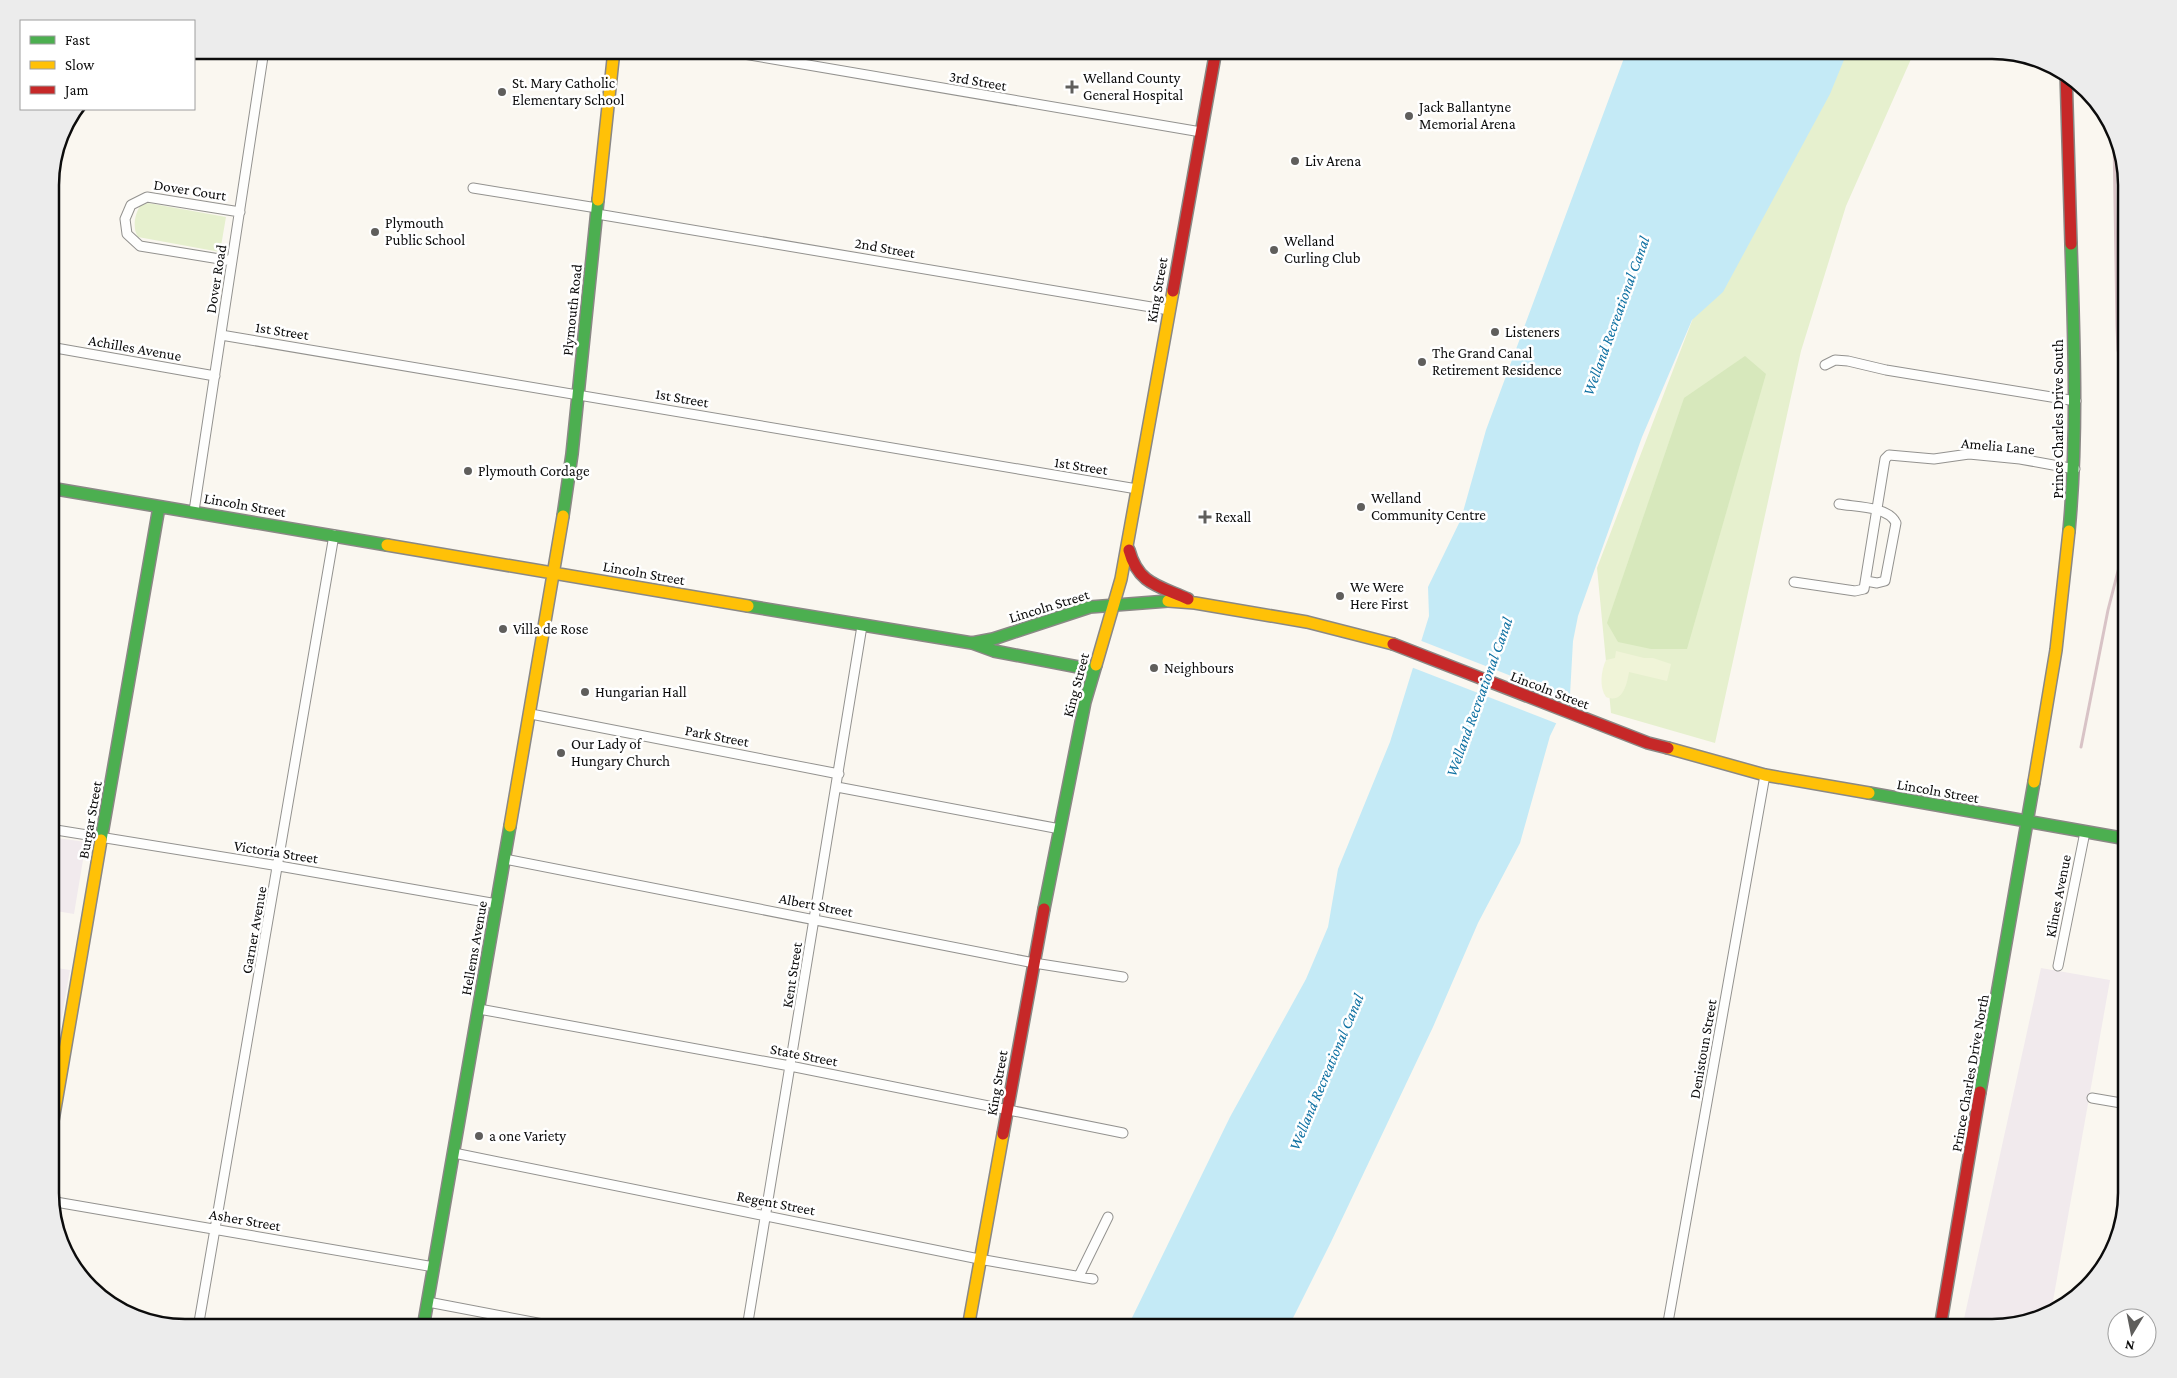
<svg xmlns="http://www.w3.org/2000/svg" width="2177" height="1378" viewBox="0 0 2177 1378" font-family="'Crimson Pro',serif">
<rect width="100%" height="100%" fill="#faf7f0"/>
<!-- industrial -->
<path fill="#f1eaed" d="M 2119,154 L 2127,185 L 2127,267 L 2121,267 Z
M 50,837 L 86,842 L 74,914 L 50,910 Z
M 50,967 L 70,970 L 50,1084 Z
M 2041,968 L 2110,980 L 2051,1312 L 1992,1328 L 1962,1328 Z"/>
<!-- green -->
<path fill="#e6f0ce" d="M 1796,50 L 1915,50 L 1846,206 L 1801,351 L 1715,743 L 1611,713 L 1597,568 Z
M 148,203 L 226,217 L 220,252 L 138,237 C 132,228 135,214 140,206 Z"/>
<!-- forest -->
<path fill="#d7e8bc" d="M 1745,356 L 1766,374 L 1687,649 L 1651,649 L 1618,642 L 1607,623 L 1684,398 Z"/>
<!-- pitch -->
<path fill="#f0f4d8" d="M 1616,651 L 1644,658 L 1653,658 L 1671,664 L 1667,681 L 1629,672 C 1627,684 1623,704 1606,697 C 1599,687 1601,671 1606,660 L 1615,658 Z"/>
<!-- water -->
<path fill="#c4eaf6" d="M 1627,50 L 1848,50 L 1830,94 L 1723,292 L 1692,320 L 1642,437 L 1578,616 L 1573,641 L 1570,695 L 1550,736 L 1520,843 L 1478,923 L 1433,1027 L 1331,1242 L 1288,1328 L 1127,1328 L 1230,1117 L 1306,979 L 1328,927 L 1338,869 L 1390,742 L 1429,616 L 1428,587 L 1461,519 L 1486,430 Z"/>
<!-- pier -->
<path fill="#faf7f0" d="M 1419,640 L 1570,699 L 1558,724 L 1411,667 Z"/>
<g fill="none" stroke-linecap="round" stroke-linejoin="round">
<defs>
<path id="street" d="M 720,50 L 1201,132
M 473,188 L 597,208
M 597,214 L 1169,310
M 232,261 L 140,246 L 127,234 L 125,219 L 131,205 L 147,197 L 240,212
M 221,335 L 1137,489
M 50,347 L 215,376
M 1825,365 L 1835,360 L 1848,361 L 1886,370 L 2076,401
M 1839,504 C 1855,507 1888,506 1896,523 L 1885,581 L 1877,583 L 1866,581
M 194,511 L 264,50
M 1794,582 L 1855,591 L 1864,589 L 1885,459 L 1889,455 L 1934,459 L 1969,454 L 2020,459 L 2075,469
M 531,714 L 839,774
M 837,787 L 1060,829
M 50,829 L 279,866 L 497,904
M 505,859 L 1034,963 L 1123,977
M 2058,966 L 2085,832
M 479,1009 L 790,1066 L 1123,1133
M 2092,1098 L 2127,1104
M 454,1153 L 979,1259 L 1093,1279
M 50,1201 L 434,1267
M 1079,1276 L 1108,1217
M 428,1302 L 564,1328
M 198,1328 L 334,535
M 747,1328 L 862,626
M 1667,1328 L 1765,775"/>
<path id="fast" d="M 50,488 L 387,545
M 563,516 L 572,454 L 598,200
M 2069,531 C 2078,434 2074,341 2071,244
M 748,606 L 972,643 L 993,639 L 1090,607 L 1168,601
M 972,643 L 994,651 L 1094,670
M 1869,793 L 2127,839
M 101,840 L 159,507
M 1044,909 L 1085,702 L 1096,665
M 1980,1092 L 2034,782
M 423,1328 L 510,826"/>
<path id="slow" d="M 598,200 L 614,50
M 387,545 L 748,606
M 1168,601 L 1195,603 L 1307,622 L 1393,644
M 1096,665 L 1121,579 L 1173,291
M 1668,748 L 1765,775 L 1869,793
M 2034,782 L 2056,650 L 2069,531
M 510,826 L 563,516
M 50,1138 L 101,840
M 968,1328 L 1003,1134"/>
<path id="jam" d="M 2066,72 L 2071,244
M 1173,291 L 1216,50
M 1129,550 C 1138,584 1159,586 1188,599
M 1393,644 L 1648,743 L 1668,748
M 1003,1134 L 1044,909
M 1940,1328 L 1980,1092"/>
</defs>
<!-- street casing -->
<use href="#street" stroke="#93928f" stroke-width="11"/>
<!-- fast casing -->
<use href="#fast" stroke="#8a8885" stroke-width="14"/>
<!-- slow casing -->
<use href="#slow" stroke="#8a8885" stroke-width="14"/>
<!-- jam casing -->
<use href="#jam" stroke="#8a8885" stroke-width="14"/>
<!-- street -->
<use href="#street" stroke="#fefefd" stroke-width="9"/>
<!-- fast -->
<use href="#fast" stroke="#4caf50" stroke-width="11"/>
<!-- slow -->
<use href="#slow" stroke="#ffc107" stroke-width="11"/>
<!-- jam -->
<use href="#jam" stroke="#c62828" stroke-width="11"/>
<!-- rail -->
<path stroke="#d8c3c6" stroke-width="3" d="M 2114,138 L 2117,326 L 2118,350 L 2127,397
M 2081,747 L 2108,610 L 2127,536"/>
</g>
<!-- markers -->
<g fill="#5f5e5c" stroke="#fff" stroke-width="2">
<path d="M1069.5 79.5h5v5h5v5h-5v5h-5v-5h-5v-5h5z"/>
<circle cx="502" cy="92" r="5"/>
<circle cx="1409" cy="116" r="5"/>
<circle cx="1295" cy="161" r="5"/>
<circle cx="375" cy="232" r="5"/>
<circle cx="1274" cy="250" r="5"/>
<circle cx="1495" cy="332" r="5"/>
<circle cx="1422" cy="362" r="5"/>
<circle cx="468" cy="471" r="5"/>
<circle cx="1361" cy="507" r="5"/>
<path d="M1202.5 509.5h5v5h5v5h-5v5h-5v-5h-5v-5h5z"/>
<circle cx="1340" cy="596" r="5"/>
<circle cx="503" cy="629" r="5"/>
<circle cx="1154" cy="668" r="5"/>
<circle cx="585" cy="692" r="5"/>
<circle cx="561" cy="753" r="5"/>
<circle cx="479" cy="1136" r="5"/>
</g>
<g text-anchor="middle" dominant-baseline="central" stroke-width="5" stroke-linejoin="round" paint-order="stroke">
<!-- poi labels -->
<g font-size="15" fill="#0c0c0c" stroke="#fff" text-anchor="start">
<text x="1083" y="78">Welland County<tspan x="1083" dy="17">General Hospital</tspan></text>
<text x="512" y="83">St. Mary Catholic<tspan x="512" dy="17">Elementary School</tspan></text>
<text x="1419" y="107">Jack Ballantyne<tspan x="1419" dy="17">Memorial Arena</tspan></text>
<text x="1305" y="161">Liv Arena</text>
<text x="385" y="223">Plymouth<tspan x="385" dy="17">Public School</tspan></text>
<text x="1284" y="241">Welland<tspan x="1284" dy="17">Curling Club</tspan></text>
<text x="1505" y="332">Listeners</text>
<text x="1432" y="353">The Grand Canal<tspan x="1432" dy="17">Retirement Residence</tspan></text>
<text x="478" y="471">Plymouth Cordage</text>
<text x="1371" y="498">Welland<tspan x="1371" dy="17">Community Centre</tspan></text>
<text x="1215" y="517">Rexall</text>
<text x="1350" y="587">We Were<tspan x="1350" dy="17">Here First</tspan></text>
<text x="513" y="629">Villa de Rose</text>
<text x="1164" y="668">Neighbours</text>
<text x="595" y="692">Hungarian Hall</text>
<text x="571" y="744">Our Lady of<tspan x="571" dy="17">Hungary Church</tspan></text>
<text x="489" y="1136">a one Variety</text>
</g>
<!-- street labels -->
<g font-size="15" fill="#0c0c0c" stroke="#fff">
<text transform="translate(978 81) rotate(10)">3rd Street</text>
<text transform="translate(190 190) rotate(9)">Dover Court</text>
<text transform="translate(885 248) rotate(10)">2nd Street</text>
<text transform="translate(216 279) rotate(-81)">Dover Road</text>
<text transform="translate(1157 290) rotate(-80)">King Street</text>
<text transform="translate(572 310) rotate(-84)">Plymouth Road</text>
<text transform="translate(282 331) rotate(9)">1st Street</text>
<text transform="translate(135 348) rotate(10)">Achilles Avenue</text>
<text transform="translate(682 398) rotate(10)">1st Street</text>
<text transform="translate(2058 419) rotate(-90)">Prince Charles Drive South</text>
<text transform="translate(1998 446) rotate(5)">Amelia Lane</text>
<text transform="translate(1081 466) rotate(9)">1st Street</text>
<text transform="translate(245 505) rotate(10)">Lincoln Street</text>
<text transform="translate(644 573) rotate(10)">Lincoln Street</text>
<text transform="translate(1049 606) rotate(-17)">Lincoln Street</text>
<text transform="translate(1076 685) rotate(-75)">King Street</text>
<text transform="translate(1550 690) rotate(21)">Lincoln Street</text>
<text transform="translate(717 736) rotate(11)">Park Street</text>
<text transform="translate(1938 791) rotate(10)">Lincoln Street</text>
<text transform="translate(90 820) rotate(-80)">Burgar Street</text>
<text transform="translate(276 852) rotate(9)">Victoria Street</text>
<text transform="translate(2058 896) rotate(-79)">Klines Avenue</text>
<text transform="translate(816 905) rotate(11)">Albert Street</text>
<text transform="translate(254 930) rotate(-80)">Garner Avenue</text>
<text transform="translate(474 948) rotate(-80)">Hellems Avenue</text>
<text transform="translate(792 975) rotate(-81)">Kent Street</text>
<text transform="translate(1703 1049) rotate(-80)">Denistoun Street</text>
<text transform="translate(804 1055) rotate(11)">State Street</text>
<text transform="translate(1970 1073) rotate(-80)">Prince Charles Drive North</text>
<text transform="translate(997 1083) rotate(-80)">King Street</text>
<text transform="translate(776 1203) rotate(11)">Regent Street</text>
<text transform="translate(245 1220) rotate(10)">Asher Street</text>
</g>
<!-- water labels -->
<g font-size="16" font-style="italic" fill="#1072a3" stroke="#fff">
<text transform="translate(1616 316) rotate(-70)">Welland Recreational Canal</text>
<text transform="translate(1479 697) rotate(-70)">Welland Recreational Canal</text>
<text transform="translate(1326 1072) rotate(-67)">Welland Recreational Canal</text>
</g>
</g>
<!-- crop -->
<path d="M0 0H2177V1378H0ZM185 59H1992A126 126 0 0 1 2118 185V1193A126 126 0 0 1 1992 1319H185A126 126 0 0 1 59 1193V185A126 126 0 0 1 185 59Z" fill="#ececec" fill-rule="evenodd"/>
<path fill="none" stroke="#0c0c0c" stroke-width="2.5" d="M185 59H1992A126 126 0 0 1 2118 185V1193A126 126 0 0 1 1992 1319H185A126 126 0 0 1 59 1193V185A126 126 0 0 1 185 59Z"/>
<!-- legend -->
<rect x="20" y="20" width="175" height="90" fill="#ffffff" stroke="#9e9e9e"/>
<rect x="30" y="36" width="25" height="8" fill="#4caf50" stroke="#9e9e9e"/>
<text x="65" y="45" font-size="15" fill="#0c0c0c">Fast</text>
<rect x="30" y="61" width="25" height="8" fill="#ffc107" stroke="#9e9e9e"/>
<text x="65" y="70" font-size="15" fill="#0c0c0c">Slow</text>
<rect x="30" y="86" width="25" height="8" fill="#c62828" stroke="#9e9e9e"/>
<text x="65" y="95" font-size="15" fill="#0c0c0c">Jam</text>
<!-- north arrow -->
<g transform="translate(2132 1333) rotate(190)"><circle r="24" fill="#ffffff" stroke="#9e9e9e"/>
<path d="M0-4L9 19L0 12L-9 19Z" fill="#5f5e5c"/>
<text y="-8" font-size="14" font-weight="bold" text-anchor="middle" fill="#0c0c0c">N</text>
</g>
</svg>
